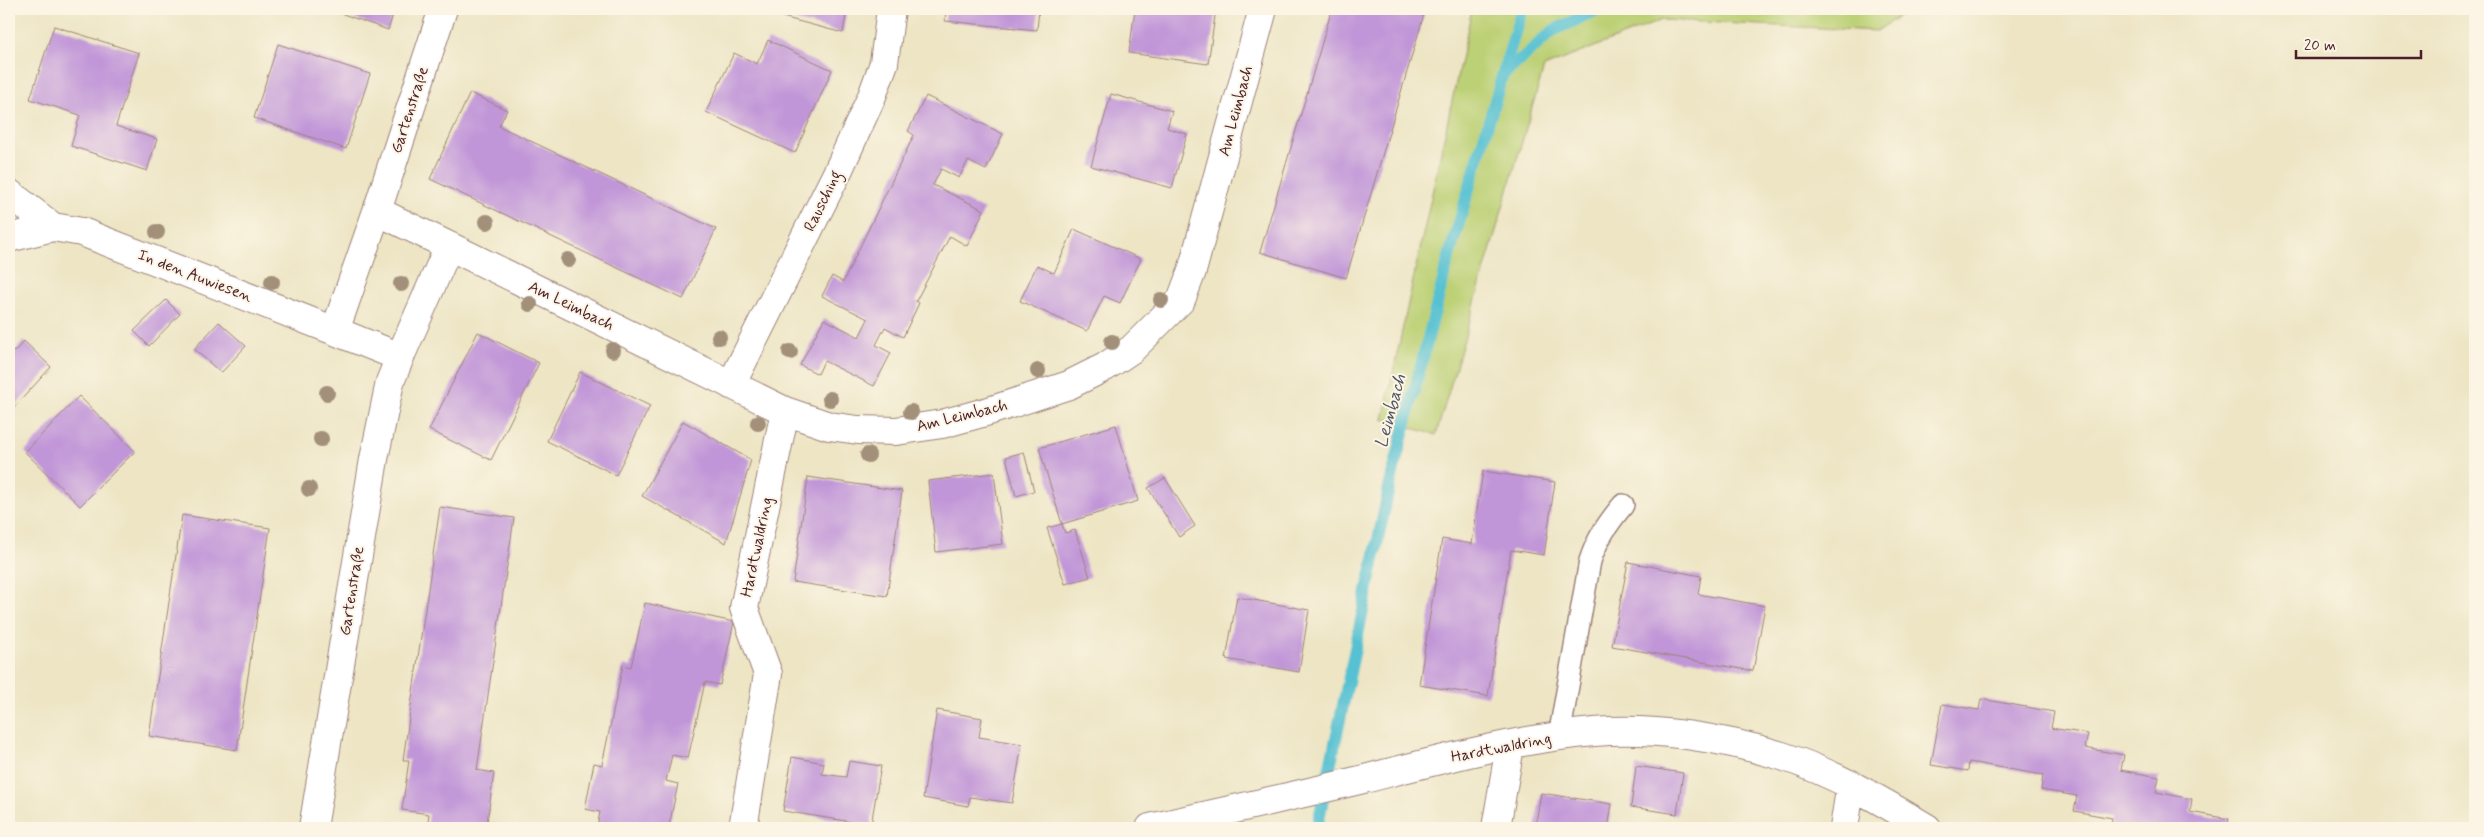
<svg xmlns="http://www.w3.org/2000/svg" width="2484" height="837" viewBox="0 0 2484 837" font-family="Mynerve,sans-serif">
<rect width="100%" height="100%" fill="#fcf5e5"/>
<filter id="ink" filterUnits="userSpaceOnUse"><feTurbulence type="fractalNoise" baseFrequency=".02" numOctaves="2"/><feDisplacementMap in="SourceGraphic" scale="10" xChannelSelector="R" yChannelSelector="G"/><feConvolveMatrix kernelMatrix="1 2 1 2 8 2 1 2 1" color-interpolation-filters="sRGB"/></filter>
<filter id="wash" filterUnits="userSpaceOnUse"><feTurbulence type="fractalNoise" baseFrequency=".0096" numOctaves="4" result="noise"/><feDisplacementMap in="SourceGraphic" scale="20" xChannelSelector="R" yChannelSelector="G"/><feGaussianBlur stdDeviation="1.12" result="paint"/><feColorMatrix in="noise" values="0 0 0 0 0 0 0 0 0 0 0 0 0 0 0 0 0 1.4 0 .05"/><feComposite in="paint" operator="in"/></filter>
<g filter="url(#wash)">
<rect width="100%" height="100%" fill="#ede5c4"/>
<!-- green -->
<path fill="#bcd074" stroke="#837850" d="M 1472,9 L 1909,9 L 1877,31 L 1662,20 L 1544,67 L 1436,435 L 1383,419 Z"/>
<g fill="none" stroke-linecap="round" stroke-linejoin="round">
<!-- stream -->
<path stroke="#57c1d2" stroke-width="12" d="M 1502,76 L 1554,30 L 1600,9
M 1317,828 L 1389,488 L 1450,253 L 1522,9"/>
</g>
<g id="blocks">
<!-- building -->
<path fill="#c196d8" d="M 329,9 L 395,9 L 388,30 Z
M 752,9 L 847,9 L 843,33 Z
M 946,9 L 1039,9 L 1037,30 L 945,21 Z
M 1135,9 L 1216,9 L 1208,64 L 1129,53 Z
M 1332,9 L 1418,9 L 1425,11 L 1346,278 L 1260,252 Z
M 54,26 L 139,53 L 116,126 L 157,139 L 147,171 L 71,146 L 80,115 L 30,99 Z
M 768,40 L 832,70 L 795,153 L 706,112 L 734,53 L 757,64 Z
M 278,44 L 370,74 L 346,149 L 254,118 Z
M 470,93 L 507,110 L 499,126 L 716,229 L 683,299 L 430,179 Z
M 1111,94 L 1172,111 L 1167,128 L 1187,134 L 1172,188 L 1091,166 Z
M 926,96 L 1003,134 L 986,170 L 968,161 L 959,178 L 941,169 L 933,185 L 984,210 L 967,246 L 950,236 L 916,301 L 919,303 L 903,337 L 885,327 L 876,345 L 891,353 L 874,386 L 824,361 L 818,374 L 800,365 L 824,319 L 859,337 L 868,319 L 822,296 L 832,276 L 843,282 L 914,135 L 908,131 Z
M 1074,229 L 1141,259 L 1120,303 L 1104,296 L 1087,331 L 1020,301 L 1037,265 L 1054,273 Z
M 166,300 L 180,314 L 149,346 L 134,331 Z
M 219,322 L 246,346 L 221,373 L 194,349 Z
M 478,332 L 539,363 L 491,460 L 429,430 Z
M 24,341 L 51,367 L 9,413 L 9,347 L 14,352 Z
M 580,372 L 650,406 L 616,475 L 547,441 Z
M 79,396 L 135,451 L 80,506 L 25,452 Z
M 683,421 L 751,460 L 726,543 L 642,496 Z
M 1116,425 L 1138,501 L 1062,524 L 1039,448 Z
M 1024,452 L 1034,491 L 1016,496 L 1006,457 Z
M 1483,471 L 1555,482 L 1544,555 L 1511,550 L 1488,696 L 1419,685 L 1442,539 L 1472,544 Z
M 994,473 L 1003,544 L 936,552 L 928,481 Z
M 808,477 L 902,491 L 887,596 L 793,582 Z
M 1165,478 L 1195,526 L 1179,537 L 1148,488 Z
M 440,507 L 514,518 L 477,770 L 494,773 L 487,822 L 502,825 L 501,828 L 427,828 L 429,814 L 402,810 L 409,760 L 403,760 Z
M 182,515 L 270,528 L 237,750 L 149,736 Z
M 1062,524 L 1065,533 L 1075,530 L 1090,577 L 1065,584 L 1047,528 Z
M 1628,562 L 1701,576 L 1698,594 L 1765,606 L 1753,671 L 1612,646 Z
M 1237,597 L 1309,610 L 1299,672 L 1226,659 Z
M 645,603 L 734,622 L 720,685 L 705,682 L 688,758 L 672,755 L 666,781 L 678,784 L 669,826 L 674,828 L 597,828 L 600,812 L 585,809 L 594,763 L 602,765 L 623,665 L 631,667 Z
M 1981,699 L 2054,712 L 2051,728 L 2088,734 L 2085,748 L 2124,755 L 2121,770 L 2159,777 L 2156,792 L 2192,799 L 2190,812 L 2229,819 L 2227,828 L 2111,828 L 2112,818 L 2074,811 L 2077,796 L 2041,790 L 2043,775 L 1969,762 L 1968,771 L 1931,765 L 1942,704 L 1979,710 Z
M 937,710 L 982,718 L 979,737 L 1022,744 L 1012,803 L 970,797 L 968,806 L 923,798 Z
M 792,757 L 824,763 L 822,774 L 846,777 L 849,761 L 881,766 L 871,825 L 783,811 Z
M 1636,766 L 1683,773 L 1677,814 L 1631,807 Z
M 1541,793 L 1612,804 L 1608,828 L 1535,828 Z"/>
</g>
</g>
<g filter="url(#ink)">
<use href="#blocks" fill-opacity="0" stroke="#9c8278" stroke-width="1"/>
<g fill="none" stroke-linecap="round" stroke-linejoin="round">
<defs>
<path id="lane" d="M 1559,737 L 1590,561 C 1597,539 1608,523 1623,505"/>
<path id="street" d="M 9,193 L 53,227
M 377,211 L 449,246 L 400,357 L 335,331 L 377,211 L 443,9
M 9,238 L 53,227 L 82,232 L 335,331
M 449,246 L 785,411 L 829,426 L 858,430 L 896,431 L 942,424 L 989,411 L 1069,385 L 1105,367 L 1132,349 L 1181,300 L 1192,271 L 1263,9
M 731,385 L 839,169 L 872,96 L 884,63 L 891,9
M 313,828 L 374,459 L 390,382 L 400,357
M 743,828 L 768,674 L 744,608 L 785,411
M 1150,828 C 1222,812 1293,796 1364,779 C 1439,760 1516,739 1594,732 C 1655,727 1723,738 1782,756 C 1834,773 1880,800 1927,828
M 1496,828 L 1510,746
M 1844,828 L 1851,784"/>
</defs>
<!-- lane casing -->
<use href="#lane" stroke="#9c8278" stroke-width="24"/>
<!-- street casing -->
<use href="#street" stroke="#9c8278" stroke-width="30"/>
<!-- lane -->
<use href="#lane" stroke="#fff" stroke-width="21"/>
<!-- street -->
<use href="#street" stroke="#fff" stroke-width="28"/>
</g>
<!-- trees -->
<g fill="#a3907a">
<circle cx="487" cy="222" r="8"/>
<circle cx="157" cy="232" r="8"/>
<circle cx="568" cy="260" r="8"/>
<circle cx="272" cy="282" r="8"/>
<circle cx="401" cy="284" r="8"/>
<circle cx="1161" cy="300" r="8"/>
<circle cx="530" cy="304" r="8"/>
<circle cx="719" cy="337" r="8"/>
<circle cx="1112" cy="342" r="8"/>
<circle cx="613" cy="350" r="8"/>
<circle cx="790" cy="352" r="8"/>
<circle cx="1038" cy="371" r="8"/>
<circle cx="327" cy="393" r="8"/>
<circle cx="830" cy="399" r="8"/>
<circle cx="911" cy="412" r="8"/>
<circle cx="758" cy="423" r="8"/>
<circle cx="321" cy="439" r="8"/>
<circle cx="868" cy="455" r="8"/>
<circle cx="309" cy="489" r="8"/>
</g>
</g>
<g text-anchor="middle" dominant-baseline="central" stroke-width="4" stroke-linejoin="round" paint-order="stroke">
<!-- street labels -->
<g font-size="16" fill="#4a1f2b" stroke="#fcf5e5">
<text transform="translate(410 110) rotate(-72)">Gartenstraße</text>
<text transform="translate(1236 111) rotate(-75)">Am Leimbach</text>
<text transform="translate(823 201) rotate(-64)">Rausching</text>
<text transform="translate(195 276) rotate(21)">In den Auwiesen</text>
<text transform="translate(571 306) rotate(26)">Am Leimbach</text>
<text transform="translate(962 416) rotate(-14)">Am Leimbach</text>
<text transform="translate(757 547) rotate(-78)">Hardtwaldring</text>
<text transform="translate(352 591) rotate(-81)">Gartenstraße</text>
<text transform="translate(1501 748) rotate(-11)">Hardtwaldring</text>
</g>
<!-- water labels -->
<g font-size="18" font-style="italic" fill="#4f5865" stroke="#fcf5e5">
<text transform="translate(1391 411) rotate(-75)">Leimbach</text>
</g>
</g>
<!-- margin -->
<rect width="2484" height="837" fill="none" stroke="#fcf5e5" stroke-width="30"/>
<!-- scale -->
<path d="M2296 50v8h125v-8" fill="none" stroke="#4a1f2b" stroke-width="2.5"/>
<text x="2304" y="50" font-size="15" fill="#4a1f2b" stroke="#fcf5e5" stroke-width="4" paint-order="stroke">20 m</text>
</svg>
